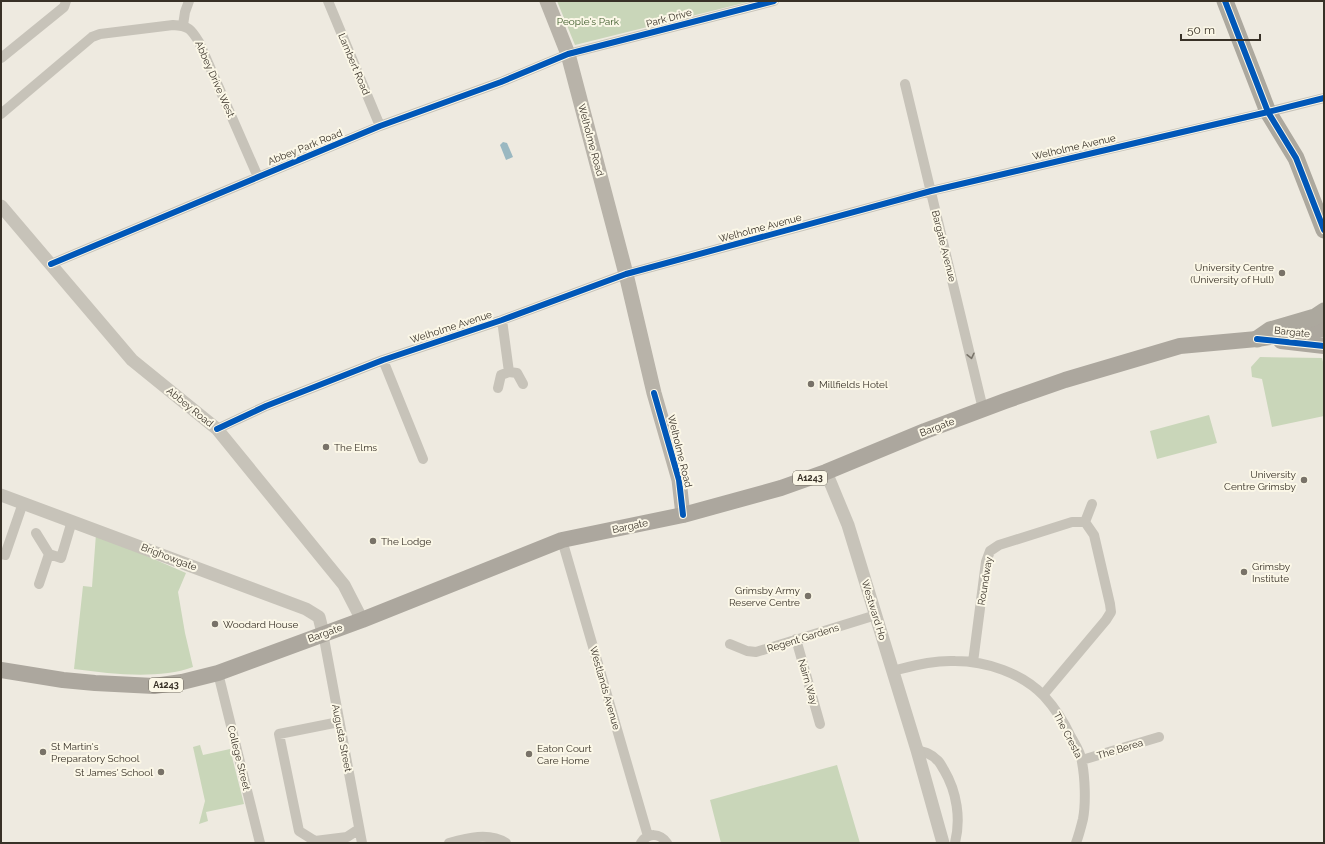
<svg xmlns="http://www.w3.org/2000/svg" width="1325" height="844" viewBox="0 0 1325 844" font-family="Raleway,sans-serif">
<rect width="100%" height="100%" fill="#eeeae0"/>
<!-- green -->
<path fill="#c9d6b9" d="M 557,1 L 752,1 L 575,45 Z
M 1260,357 L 1322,358 L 1324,366 L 1324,416 L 1272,427 L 1262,379 L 1252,377 L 1251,367 Z
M 1209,415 L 1217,443 L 1157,459 L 1150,431 Z
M 96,534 L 186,573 L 178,592 L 185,633 L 193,667 C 185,670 177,672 168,673 C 137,677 105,673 74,669 L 83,586 L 92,587 Z
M 200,745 L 203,755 L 230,749 L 244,804 L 206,812 L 208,821 L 199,824 L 205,801 L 193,747 Z
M 837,765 L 860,843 L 721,843 L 710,800 Z"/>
<!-- water -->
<path fill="#9ab8c1" d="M 503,142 L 507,143 L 513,157 L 506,160 L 500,145 Z"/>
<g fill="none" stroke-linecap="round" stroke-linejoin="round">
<!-- minor -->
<path stroke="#c7c3b9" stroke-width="10" d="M 328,1 L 380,126
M 183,25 L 185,12 L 189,1
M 1,58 L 64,7 L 66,1
M 905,84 L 983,409
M 1,114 L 92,37 L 100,34 L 173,25 C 189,26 191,29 199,42 L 258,177
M 51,264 L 380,126 L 501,82 L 568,54 L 774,1
M 502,320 L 509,372 L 517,373 L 523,384
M 383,360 L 423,459
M 498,388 L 501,375 L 509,372
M 217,429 L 266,406 L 383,360 L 502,320 L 626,274 L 931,191 L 1161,137 L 1268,112 L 1324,98
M 1085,522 L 1092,504
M 36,533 L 49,554 L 39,584
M 562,540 L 648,836
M 1,554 L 5,555 L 23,503
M 49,554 L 61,558 L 72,521
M 323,633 L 362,843
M 796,639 L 820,724
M 730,644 L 747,651 L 756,652 L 876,615
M 973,662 L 986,562 L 990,551 L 999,545 L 1072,522 L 1085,522 L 1094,535 L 1110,604 L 1111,612 L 1106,620 L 1043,695
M 892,671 C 913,666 934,660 955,661 C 986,661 1022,673 1044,696 C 1055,708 1064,722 1071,737 C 1075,744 1081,753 1082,762 C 1085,778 1086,803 1083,819 C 1081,827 1079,835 1076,843
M 218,673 L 260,843
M 339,722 L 279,734 L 299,831 L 315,841 L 347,837 L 359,829
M 917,750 C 925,752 932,754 937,760 C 940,762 942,767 944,770 C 957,792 961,819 955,843
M 1082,760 L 1159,737
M 449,843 C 467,838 489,832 506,843
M 641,843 C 648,832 660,833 667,843"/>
<!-- tertiary -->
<path stroke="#c7c3b9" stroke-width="13" d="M 1,206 L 132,360 L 217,429 L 344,585 L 362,620
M 826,472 L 848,525 L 917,750 L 943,843
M 1,495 L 306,609 L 319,617 L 323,633"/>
<!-- secondary -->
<path stroke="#b8b3a9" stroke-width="15" d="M 547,1 L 568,54 L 626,274 L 654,393 L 679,480 L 683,515"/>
<!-- primary -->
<path stroke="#aca79e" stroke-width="16" d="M 1281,341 L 1324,346
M 1,670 L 63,680 L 95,683 L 154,686 L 182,682 L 218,673 L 362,620 L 562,540 L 683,515 L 781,488 L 826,472 L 925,431 L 1005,401 L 1065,380 L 1180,346 L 1257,339 L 1324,329"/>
<!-- trunk -->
<path stroke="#aca89e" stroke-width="17" d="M 1225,1 L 1268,112 L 1296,158 L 1324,230
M 1257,339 L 1270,330 L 1315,317 L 1324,311"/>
<defs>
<path id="cycleway" d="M 1225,1 L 1268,112 L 1296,158 L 1324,230
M 51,264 L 380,126 L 501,82 L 568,54 L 774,1
M 1257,339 L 1324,346
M 654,393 L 679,480 L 683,515
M 217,429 L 266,406 L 383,360 L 502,320 L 626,274 L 931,191 L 1161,137 L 1268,112 L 1324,98"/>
</defs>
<!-- cycleway casing -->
<use href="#cycleway" stroke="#fbf7e7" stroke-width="8"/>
<!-- cycleway -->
<use href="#cycleway" stroke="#0057b8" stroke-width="6"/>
</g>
<!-- one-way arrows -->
<defs><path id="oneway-chevron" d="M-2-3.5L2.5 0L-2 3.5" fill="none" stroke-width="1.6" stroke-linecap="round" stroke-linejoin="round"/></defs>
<use stroke="#787369" href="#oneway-chevron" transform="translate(971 356) rotate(77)"/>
<!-- markers -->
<g fill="#787268" stroke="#fbf7e7" stroke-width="1.5">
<circle cx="1282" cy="273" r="4"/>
<circle cx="811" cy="384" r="4"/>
<circle cx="326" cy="447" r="4"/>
<circle cx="1304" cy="480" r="4"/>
<circle cx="373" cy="541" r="4"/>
<circle cx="1244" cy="572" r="4"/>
<circle cx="808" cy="596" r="4"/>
<circle cx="215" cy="624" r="4"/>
<circle cx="43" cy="752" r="4"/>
<circle cx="529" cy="754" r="4"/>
<circle cx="161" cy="772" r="4"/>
</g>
<g text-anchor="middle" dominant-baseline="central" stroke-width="4" stroke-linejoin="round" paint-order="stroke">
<!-- shield labels -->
<g fill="#fbf7e7" stroke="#726c61" stroke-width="1">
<rect x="793" y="471" width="34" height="14" rx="3"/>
<rect x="149" y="678" width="34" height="14" rx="3"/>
</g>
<g font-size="9" font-weight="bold" fill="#383127">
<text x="810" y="478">A1243</text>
<text x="166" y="685">A1243</text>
</g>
<!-- street labels -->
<g font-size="10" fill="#383127" stroke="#fbf7e7">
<text transform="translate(669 18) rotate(-15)">Park Drive</text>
<text transform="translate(354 64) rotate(67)">Lambert Road</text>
<text transform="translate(215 79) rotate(66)">Abbey Drive West</text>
<text transform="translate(591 140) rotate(75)">Welholme Road</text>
<text transform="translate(305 147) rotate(-22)">Abbey Park Road</text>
<text transform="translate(1074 147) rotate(-13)">Welholme Avenue</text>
<text transform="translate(760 228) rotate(-15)">Welholme Avenue</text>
<text transform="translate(944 246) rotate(76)">Bargate Avenue</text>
<text transform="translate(451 327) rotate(-18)">Welholme Avenue</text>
<text transform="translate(1292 332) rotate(6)">Bargate</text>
<text transform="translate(190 407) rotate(39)">Abbey Road</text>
<text transform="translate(937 427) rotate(-21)">Bargate</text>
<text transform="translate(680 451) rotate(76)">Welholme Road</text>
<text transform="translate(630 526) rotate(-12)">Bargate</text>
<text transform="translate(169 557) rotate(21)">Brighowgate</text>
<text transform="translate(985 581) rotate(-81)">Roundway</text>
<text transform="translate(874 610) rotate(73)">Westward Ho</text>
<text transform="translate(325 633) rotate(-20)">Bargate</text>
<text transform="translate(803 638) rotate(-17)">Regent Gardens</text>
<text transform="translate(808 682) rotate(74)">Nairn Way</text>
<text transform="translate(605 688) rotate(74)">Westlands Avenue</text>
<text transform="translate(1068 735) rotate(62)">The Cresta</text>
<text transform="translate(342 738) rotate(79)">Augusta Street</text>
<text transform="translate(1120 749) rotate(-17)">The Berea</text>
<text transform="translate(239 758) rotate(76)">College Street</text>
</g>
<!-- park labels -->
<g font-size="10" fill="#3b5928" stroke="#fbf7e7">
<text x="588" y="21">People's Park</text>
</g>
<!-- poi labels -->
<g font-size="10" fill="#383127" stroke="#fbf7e7" text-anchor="start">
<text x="1274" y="267" text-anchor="end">University Centre<tspan x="1274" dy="12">(University of Hull)</tspan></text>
<text x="819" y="384">Millfields Hotel</text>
<text x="334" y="447">The Elms</text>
<text x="1296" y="474" text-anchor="end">University<tspan x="1296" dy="12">Centre Grimsby</tspan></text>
<text x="381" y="541">The Lodge</text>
<text x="1252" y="566">Grimsby<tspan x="1252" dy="12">Institute</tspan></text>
<text x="800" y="590" text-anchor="end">Grimsby Army<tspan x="800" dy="12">Reserve Centre</tspan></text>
<text x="223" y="624">Woodard House</text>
<text x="51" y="746">St Martin's<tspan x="51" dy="12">Preparatory School</tspan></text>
<text x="537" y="748">Eaton Court<tspan x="537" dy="12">Care Home</tspan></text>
<text x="153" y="772" text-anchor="end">St James' School</text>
</g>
</g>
<!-- border -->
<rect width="1325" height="844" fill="none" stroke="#383127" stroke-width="4"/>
<!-- scale -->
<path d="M1181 34v6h79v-6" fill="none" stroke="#383127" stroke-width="2"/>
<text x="1187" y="34" font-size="12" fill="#383127" stroke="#fbf7e7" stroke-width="3" paint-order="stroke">50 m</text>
</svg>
